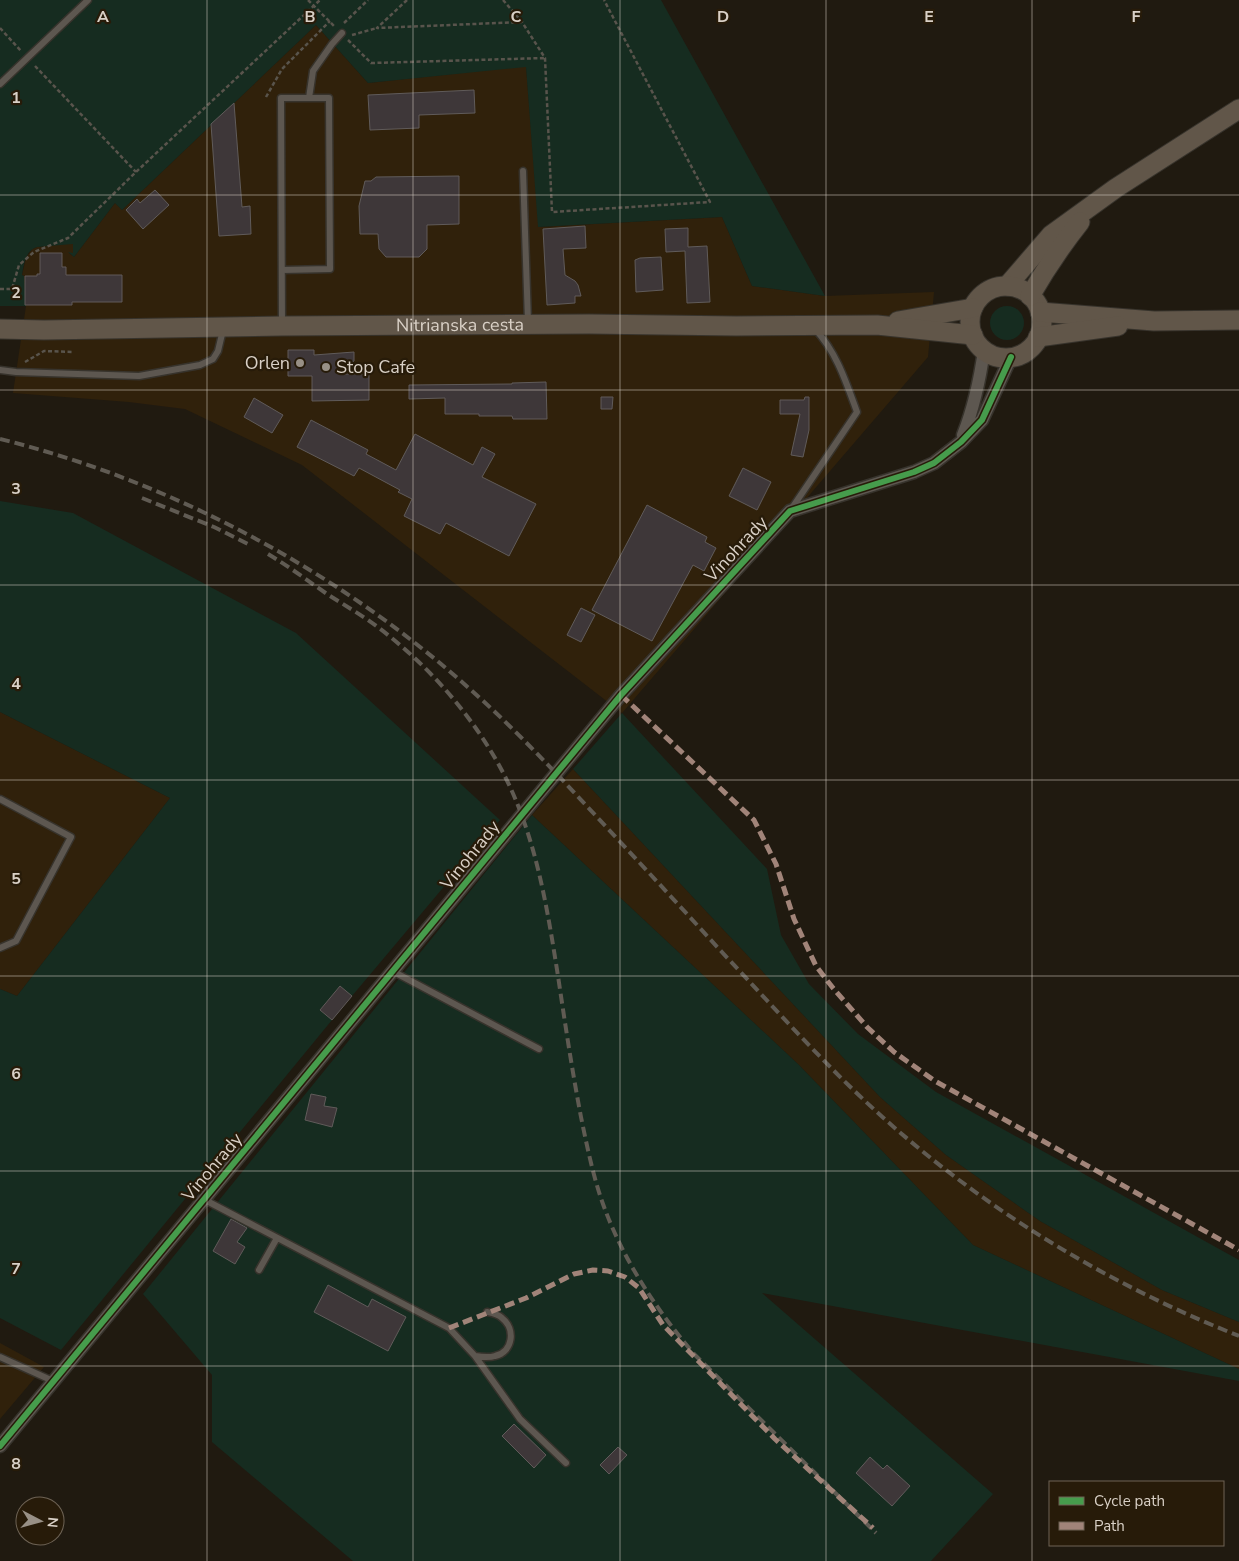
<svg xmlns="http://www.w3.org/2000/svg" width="1239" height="1561" viewBox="0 0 1239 1561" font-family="'Nunito Sans',sans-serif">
<rect width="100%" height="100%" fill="#201a10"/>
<!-- built -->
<path fill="#30210b" d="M 316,25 L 368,83 L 526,66 L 539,227 L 722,217 L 752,286 L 825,296 L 934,292 L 928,357 L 622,713 L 302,465 L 185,409 L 129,402 L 13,393 L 26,306 L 24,276 L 22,275 L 26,258 L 32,249 L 37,247 L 73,243 L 73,253 L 69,253 L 74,257 L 115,203 L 122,210 Z
M 0,712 L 170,798 L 17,996 L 0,989 Z
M 573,769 L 880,1097 L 946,1155 L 1040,1221 L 1162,1290 L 1239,1322 L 1239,1369 L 973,1245 L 799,1065 L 532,815 Z
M 0,1343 L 44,1367 L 0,1419 Z"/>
<!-- green -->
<path fill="#162c20" d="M 0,0 L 661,0 L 825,296 L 752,286 L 722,217 L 538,227 L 526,67 L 368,83 L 316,25 L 122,210 L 115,203 L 74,257 L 68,252 L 73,253 L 73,244 L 37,247 C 25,251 24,264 22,275 L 24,276 L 26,306 L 0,306 Z
M990 323a17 17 0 1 1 34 0a17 17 0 1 1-34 0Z
M 0,501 L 73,513 L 296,633 L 500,820 L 352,996 L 340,986 L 320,1010 L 332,1020 L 61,1350 L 0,1318 L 0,989 L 17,996 L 170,798 L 0,712 Z
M 622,713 L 767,869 L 781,935 L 809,984 L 858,1034 L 936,1092 L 1239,1260 L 1239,1322 L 1162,1290 L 1040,1221 L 946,1155 L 880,1097 L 573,769 Z
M 532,815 L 799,1065 L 973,1245 L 1239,1369 L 1239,1381 L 762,1293 L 993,1494 L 931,1561 L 353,1561 L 212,1442 L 212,1375 L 143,1294 Z"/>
<!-- building -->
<path fill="#3e3739" stroke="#605b5a" d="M 474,90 L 475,113 L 419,115 L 419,128 L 370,130 L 368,95 Z
M 234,103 L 242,207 L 250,206 L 251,234 L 219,236 L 211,124 Z
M 459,176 L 459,224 L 427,225 L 427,249 L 419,257 L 386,257 L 379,249 L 378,234 L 360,234 L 359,206 L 365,181 L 371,181 L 376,177 Z
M 155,190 L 169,205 L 143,229 L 126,210 L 137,199 L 140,203 Z
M 585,226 L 586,248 L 563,249 L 565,275 L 575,281 L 578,285 L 581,296 L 575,296 L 575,303 L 547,305 L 543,229 Z
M 688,228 L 688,247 L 707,246 L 710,302 L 687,303 L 685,251 L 666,252 L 665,229 Z
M 40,253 L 62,253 L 62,267 L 66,267 L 66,275 L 122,275 L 122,302 L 72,302 L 72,305 L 25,305 L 25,276 L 37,276 L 37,274 L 40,274 Z
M 661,257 L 663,290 L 636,292 L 635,260 L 640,258 Z
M 288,350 L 314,350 L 314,355 L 354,352 L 354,361 L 339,374 L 369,374 L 369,400 L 312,401 L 312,376 L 288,376 Z
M 546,382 L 547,419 L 513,419 L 512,416 L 479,416 L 479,414 L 445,414 L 445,398 L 409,399 L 409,385 L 512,384 L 512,383 Z
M 601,397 L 613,397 L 612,409 L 601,409 Z
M 805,397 L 809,397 L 809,430 L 803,457 L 791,455 L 800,414 L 780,414 L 780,400 L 804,400 Z
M 254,398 L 283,415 L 272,433 L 244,417 Z
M 311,420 L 368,450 L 366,454 L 396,470 L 415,434 L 473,465 L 482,447 L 495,454 L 482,477 L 536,504 L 509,556 L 446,523 L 440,534 L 404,516 L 412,499 L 398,492 L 400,490 L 359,468 L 354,476 L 297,447 Z
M 743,468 L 771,482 L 757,510 L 729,496 Z
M 647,505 L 707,537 L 705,542 L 716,548 L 704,571 L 693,565 L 652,641 L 592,610 Z
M 581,608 L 595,615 L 581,642 L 567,635 Z
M 340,986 L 352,996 L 332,1020 L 320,1010 Z
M 311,1094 L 326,1097 L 324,1106 L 337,1108 L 332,1127 L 305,1120 Z
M 231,1219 L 247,1228 L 237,1242 L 245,1247 L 235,1264 L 213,1251 Z
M 328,1285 L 368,1307 L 372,1299 L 406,1317 L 388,1351 L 314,1312 Z
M 514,1424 L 546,1455 L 534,1468 L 502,1436 Z
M 618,1447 L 627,1455 L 609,1474 L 600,1465 Z
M 870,1457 L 883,1469 L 887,1465 L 910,1486 L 892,1506 L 856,1473 Z"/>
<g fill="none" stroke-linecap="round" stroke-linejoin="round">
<defs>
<path id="lane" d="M 0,84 L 88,0
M 309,98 L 313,71 L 332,44 L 342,33
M 523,171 L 528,322
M 282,270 L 330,269 L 329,98 L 281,98 L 282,325
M 0,370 L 16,372 L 139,376 L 200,365 L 213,359 L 218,351 L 223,330
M 792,508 L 857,412 C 846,382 837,353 815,329
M 0,799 L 71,837 L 16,941 L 0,948
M 394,972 L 539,1049
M 205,1200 L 449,1328 L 475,1356 L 520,1419 L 566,1463
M 259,1270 L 277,1238
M 475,1356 C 481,1357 489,1358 495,1356 C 513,1352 516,1329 502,1318 C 498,1314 492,1313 487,1312
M 0,1357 L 53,1381"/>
<path id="street" d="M 963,435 C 974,407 980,379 984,350
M 0,1446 L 621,695 L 790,511 L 914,472 L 934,463 L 961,442 L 982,420 L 1011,357"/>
<g id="primary">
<path d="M 1007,286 L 1051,235 L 1116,188 L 1239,109"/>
<circle cx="1006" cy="322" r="36"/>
<path d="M 1030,296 C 1045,270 1061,246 1080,222"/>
<path d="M 1040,312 L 1154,321 L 1239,320"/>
<path d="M 898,321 L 973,308"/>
<path id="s1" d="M 0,329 L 44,330 L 282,326 L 589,324 L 736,326 L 877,325 L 973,335"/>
<path d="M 1038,337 L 1118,326"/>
</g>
</defs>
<!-- lane casing -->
<use href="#lane" stroke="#37332c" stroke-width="9"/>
<!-- street casing -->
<use href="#street" stroke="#37332c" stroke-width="15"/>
<!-- primary casing -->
<use href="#primary" stroke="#37332c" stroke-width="21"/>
<!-- path -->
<path stroke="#59544c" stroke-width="2.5" stroke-dasharray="4 2.5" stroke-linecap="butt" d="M 308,0 L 334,26
M 407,0 L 377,28 L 522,22
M 503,0 L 522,22 L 545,58 L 552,212 L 710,202 L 604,0
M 344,23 L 368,0
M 0,28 L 21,51
M 352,35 L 377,28
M 348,40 L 371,63 L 545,58
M 35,66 L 136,172
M 266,97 L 282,69 L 330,21
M 0,289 L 12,289 L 19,265 L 34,252 L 68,238 L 136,172 L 320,0
M 25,362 L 44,351 L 74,352"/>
<!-- lane -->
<use href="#lane" stroke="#5d5750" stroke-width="6"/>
<!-- street -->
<use href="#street" stroke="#5d5750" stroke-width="12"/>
<!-- primary -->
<use href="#primary" stroke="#615649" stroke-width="19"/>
<!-- rail -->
<path stroke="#605b53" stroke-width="4" stroke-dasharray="10 5" stroke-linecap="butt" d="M 0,439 C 171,481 340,572 471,690 C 516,730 556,773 597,817 C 638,861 679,905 719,949 C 767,1000 814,1053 865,1101 C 974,1203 1100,1281 1239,1336
M 142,498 L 214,527 L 250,545
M 268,554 C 288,566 307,580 327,594 C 344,605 362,615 379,628 C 425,663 465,707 495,758 C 534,825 546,900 558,976 C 565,1023 572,1070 581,1117 C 587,1146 593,1176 603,1204 C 623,1260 656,1309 694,1354 L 876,1533"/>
<!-- quiet -->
<path stroke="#a18479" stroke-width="5" stroke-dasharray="10 5" stroke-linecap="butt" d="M 621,695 L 754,820 L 776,864 L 794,919 L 816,966 L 833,988 L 867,1027 L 894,1052 L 935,1081 L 1239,1250
M 449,1328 L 526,1298 L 574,1274 L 593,1270 L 608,1271 L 625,1277 L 639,1288 L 663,1325 L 775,1439 L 873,1528"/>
<defs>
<path id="cycleway" d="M 0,1446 L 621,695 L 790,511 L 914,472 L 934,463 L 961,442 L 982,420 L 1011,357"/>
</defs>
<!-- cycleway casing -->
<use href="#cycleway" stroke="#271b09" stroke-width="9"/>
<!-- cycleway -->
<use href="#cycleway" stroke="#469c4c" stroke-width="6"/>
</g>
<!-- grid -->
<path fill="none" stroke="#d9d0c6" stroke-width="1" stroke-opacity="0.55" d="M 207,0 L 207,1561M 413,0 L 413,1561M 620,0 L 620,1561M 826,0 L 826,1561M 1032,0 L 1032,1561M 0,195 L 1239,195M 0,390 L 1239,390M 0,585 L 1239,585M 0,780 L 1239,780M 0,976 L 1239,976M 0,1171 L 1239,1171M 0,1366 L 1239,1366"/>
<!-- markers -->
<g fill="#989086" stroke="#271b09" stroke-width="2">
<circle cx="300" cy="363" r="5"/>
<circle cx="326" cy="367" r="5"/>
</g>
<g text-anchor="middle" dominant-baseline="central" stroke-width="4.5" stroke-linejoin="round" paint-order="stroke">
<!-- street labels -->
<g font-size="18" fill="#d9d0c6" stroke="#271b09">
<text stroke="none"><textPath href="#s1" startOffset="460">Nitrianska cesta</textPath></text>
<text transform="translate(736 549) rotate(-47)">Vinohrady</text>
<text transform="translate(470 855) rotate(-51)">Vinohrady</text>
<text transform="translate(212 1167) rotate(-50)">Vinohrady</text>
</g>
<!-- poi labels -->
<g font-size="18" fill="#d9d0c6" stroke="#271b09" text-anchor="end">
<text x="290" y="363">Orlen</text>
<text x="336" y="367" text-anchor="start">Stop Cafe</text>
</g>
</g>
<g font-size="16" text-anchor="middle" font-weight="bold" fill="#d9d0c6" stroke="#271b09" stroke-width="4.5" stroke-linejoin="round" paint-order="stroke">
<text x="103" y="22">A</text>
<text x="310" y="22">B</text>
<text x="516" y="22">C</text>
<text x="723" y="22">D</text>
<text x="929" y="22">E</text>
<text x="1136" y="22">F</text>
<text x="16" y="103">1</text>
<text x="16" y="298">2</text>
<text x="16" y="494">3</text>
<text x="16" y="689">4</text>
<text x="16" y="884">5</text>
<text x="16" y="1079">6</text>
<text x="16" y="1274">7</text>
<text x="16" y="1469">8</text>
</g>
<!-- legend -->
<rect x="1049" y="1481" width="175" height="65" fill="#271b09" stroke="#6e6355"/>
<rect x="1059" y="1497" width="25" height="8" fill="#469c4c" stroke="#6e6355"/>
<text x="1094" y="1506" font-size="15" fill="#d9d0c6">Cycle path</text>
<rect x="1059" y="1522" width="25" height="8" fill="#a18479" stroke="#6e6355"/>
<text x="1094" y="1531" font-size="15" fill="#d9d0c6">Path</text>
<!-- north arrow -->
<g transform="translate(40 1521) rotate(96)"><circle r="24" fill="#271b09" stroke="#6e6355"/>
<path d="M0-4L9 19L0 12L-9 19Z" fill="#989086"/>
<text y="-8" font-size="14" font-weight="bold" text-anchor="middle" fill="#d9d0c6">N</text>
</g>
</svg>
